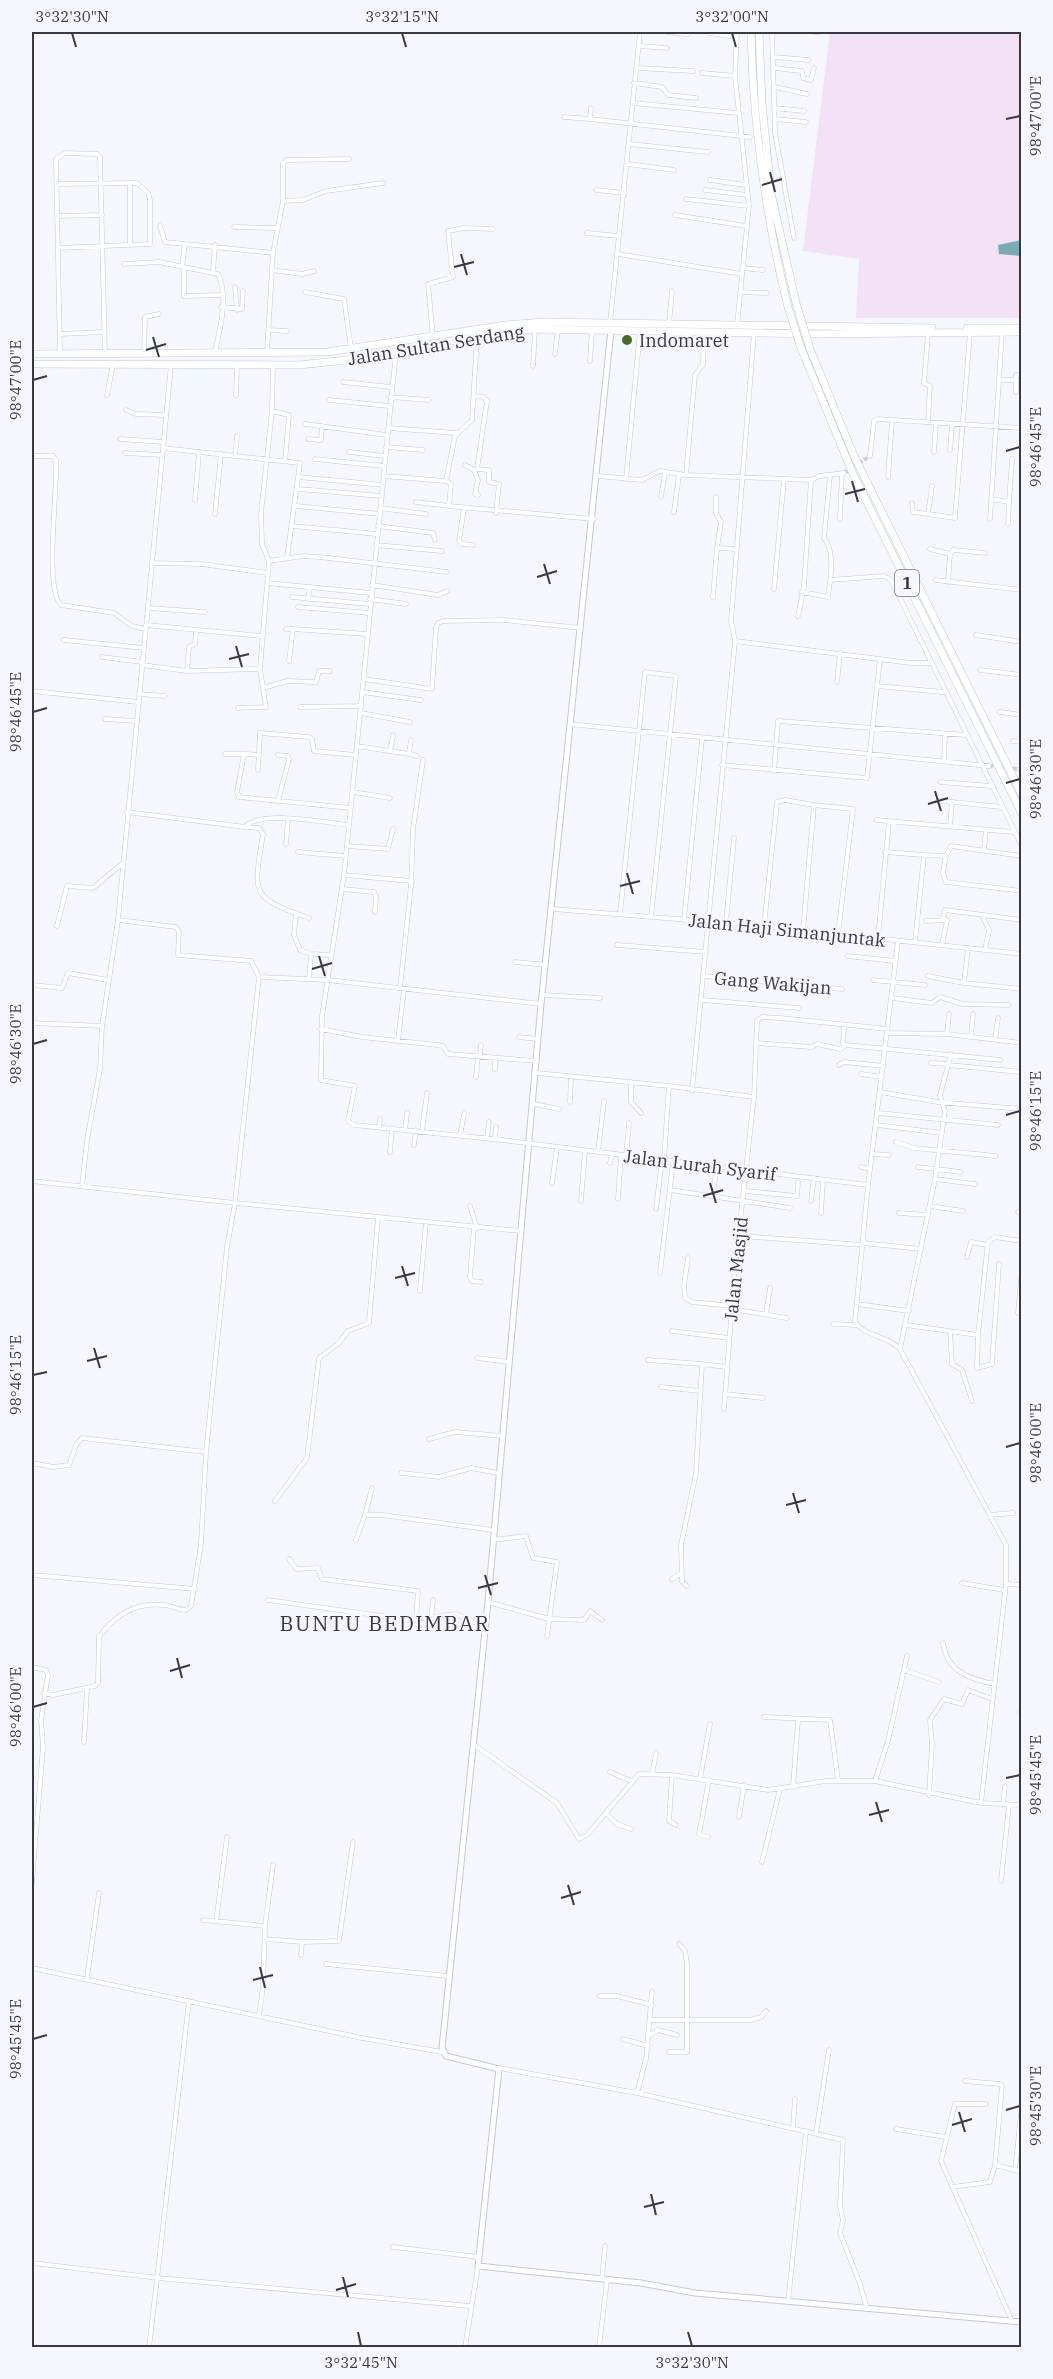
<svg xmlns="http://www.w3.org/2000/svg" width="1053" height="2379" viewBox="0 0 1053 2379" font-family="'IBM Plex Serif',serif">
<rect width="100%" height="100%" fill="#f4f7fe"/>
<!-- green -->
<path fill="#f3e1f6" d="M 830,32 L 1021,32 L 1021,318 L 856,318 L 859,259 L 803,251 Z"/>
<!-- water -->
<path fill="#79abb7" d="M 1021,240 L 1021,256 L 999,254 L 998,245 Z"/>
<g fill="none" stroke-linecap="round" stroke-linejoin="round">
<!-- street-tunnel -->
<path stroke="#ced1d8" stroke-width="4" stroke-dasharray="4 2" stroke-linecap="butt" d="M 844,473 L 870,456
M 989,766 L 1020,769"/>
<defs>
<path id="street" d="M 667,32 L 688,34
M 737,32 L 735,76 L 749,206 L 737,325
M 772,32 L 775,133 L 794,238
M 815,32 L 819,32
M 709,33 L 736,37
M 639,46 L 667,48
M 773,57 L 809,60
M 636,68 L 693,71
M 774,68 L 802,71 L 803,78 L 811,80 L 814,68
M 702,73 L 735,76
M 634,83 L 662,87 L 668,95 L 696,98
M 775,87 L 807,94
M 633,103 L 737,113
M 591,108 L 590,119 L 750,137
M 774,108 L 804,111
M 564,117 L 590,119
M 775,119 L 806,122
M 629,144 L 708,152
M 628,164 L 674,170
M 710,180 L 746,185
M 56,184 L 137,183 L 148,193 L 150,200 L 150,244 L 58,248
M 596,190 L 625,193
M 705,190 L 747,195
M 686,199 L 749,206
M 283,201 L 303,200 L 326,191 L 383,183
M 675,215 L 746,226
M 57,216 L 102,215
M 160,226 L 165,242 L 273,253
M 234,227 L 276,228
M 587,233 L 619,236
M 130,245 L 130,183
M 618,254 L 742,274
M 124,264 L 159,262 L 218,274 C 229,296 220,329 215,352
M 182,267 L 185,244
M 184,268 L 184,296 L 221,295
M 742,268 L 763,270
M 272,270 L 302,274 L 314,271
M 213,271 L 215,245
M 235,287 L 237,310
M 305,292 L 344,299 L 351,348
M 740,292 L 767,293
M 221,307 L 242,309 L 243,291
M 610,322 L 640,32
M 669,323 L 672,291
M 268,330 L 287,331
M 754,333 L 731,621 L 735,641 L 911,663 L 931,663
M 928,333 L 924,383 L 930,386 L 928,422
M 60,334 L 105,332
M 433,337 L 428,284 L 453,277 L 448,231 L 464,228 L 493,229
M 144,352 L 145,317 L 159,314
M 267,352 L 273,253 L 283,201 L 283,163 L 287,160 L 349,159
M 396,352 L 344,875 L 322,1016 L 321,1080 L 355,1086 L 348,1121 L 354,1125 L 502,1140 L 868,1185
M 60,353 L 56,159 L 65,153 L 97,154 L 100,157 L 105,353
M 555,354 L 558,329
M 590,361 L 592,330
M 533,366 L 535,330
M 1001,380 L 1016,380 L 1016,375 L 1022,375
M 1016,380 L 1016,392
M 343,382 L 391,387
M 107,395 L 113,364
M 236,396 L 237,365
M 475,396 L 483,397 L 487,401 L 477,469 L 489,470 L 489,482 L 499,484 L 496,513
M 390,397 L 429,400
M 329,400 L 389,406
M 126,410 L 136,414 L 166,415
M 272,411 L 289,415 L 285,461
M 305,424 L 387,435
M 388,428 L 456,433
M 120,439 L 163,442
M 308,439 L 321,440 L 322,426
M 386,447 L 423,450
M 163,448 L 300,463 L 287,558
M 950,450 L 952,425
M 349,452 L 385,456
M 934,452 L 936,423
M 125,453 L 162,455
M 32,456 L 53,456 L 56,460 C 58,487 44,589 61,605 L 114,613 L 132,626 L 145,629
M 235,456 L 237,436
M 870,456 L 874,421 L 877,419 L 1022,428
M 315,459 L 384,466
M 465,465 L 474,470 L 478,480 L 475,494 L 478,495
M 686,475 L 695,375 L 703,364 L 704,332
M 383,476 L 446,481 L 451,484 L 449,506 L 594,519
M 598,476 L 642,480 L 660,471 L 686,475 L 811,480 L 820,476 L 844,473
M 299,477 L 383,485
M 888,477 L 892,421
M 626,479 L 640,331
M 446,481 L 455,436 L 472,420 L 477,337
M 932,486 L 928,514 L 955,518 L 970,333
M 298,489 L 382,496
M 661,497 L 665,473
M 716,497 L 716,513 L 721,522 L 717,548
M 991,499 L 1009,502 L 1008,524
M 195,500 L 199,452
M 416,502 L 449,506
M 1009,502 L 1012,459
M 912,503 L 913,512 L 928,514
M 296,506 L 380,514
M 380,508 L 426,514
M 464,508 L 459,541 L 462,544 L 473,545
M 674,512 L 679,475
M 215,514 L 221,454
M 840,519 L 842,474
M 990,519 L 1002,333
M 293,526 L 377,534
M 378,526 L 433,533 L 435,540
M 376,545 L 442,551
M 930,549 L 950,554 L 948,582
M 950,554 L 953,550 L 985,553
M 269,561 L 303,556 L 320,557 L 447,572
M 152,563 L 201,564 L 268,573
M 830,580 L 884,576 L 891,580 L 1022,846
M 935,580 L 1022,590
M 267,583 L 371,593
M 372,585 L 438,595 L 447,591
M 774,589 L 784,479
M 802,592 L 828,597 C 830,580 836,552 824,538 L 830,476
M 292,597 L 369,604
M 713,597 L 717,548 L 736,549
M 308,599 L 310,587
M 370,599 L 406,604
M 298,607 L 369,613
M 148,608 L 205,612
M 798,616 L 804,586 L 811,480
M 146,625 L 262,636
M 286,629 L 293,629 L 289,661
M 293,629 L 367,634
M 976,635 L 1022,642
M 64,640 L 144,648
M 102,657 L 142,662
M 142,665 L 187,671 L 260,669
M 980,670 L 1022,675
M 187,671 L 189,647 L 195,644 L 196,631
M 364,679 L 432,689 L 436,628 L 438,623 L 443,621 L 504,620 L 581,628
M 837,682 L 840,653
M 877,686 L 943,692
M 263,688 L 287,681 L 316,682 L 319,671 L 330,671
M 32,691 L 138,702
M 362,692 L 421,700
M 139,694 L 165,696
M 300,707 L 361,706
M 238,708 L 266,707 L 260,669 L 269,561 L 262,544 L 261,513 L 272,411 L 273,365
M 1000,712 L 1022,715
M 361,713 L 410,722
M 105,719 L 136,721
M 570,724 L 989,766
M 1013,741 L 1022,742
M 357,746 L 409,754 L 411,740
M 390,751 L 393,735
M 225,754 L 244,754 L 237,792 L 239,797 L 351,808
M 245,754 L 259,755
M 409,754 L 417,756
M 278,755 L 288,756 L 289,759 L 278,801
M 944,760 L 945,734
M 722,765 L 867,778 L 880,659
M 1020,769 L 1022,769
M 258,770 L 260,733 L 309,737 L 312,739 L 314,751 L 355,755
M 774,771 L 778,721 L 967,735
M 940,782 L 991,786
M 353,792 L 390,798
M 938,801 L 952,802 L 950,826
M 952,802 L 1002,807
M 814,805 L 853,809 L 838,934
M 127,812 L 245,827 C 260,809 327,823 349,825
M 876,820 L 1013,832
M 245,827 L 259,828 L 263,834 C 254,893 248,897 309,918
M 286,844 L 288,819
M 347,846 L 388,849 L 393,829
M 984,850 L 986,830
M 298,852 L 346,856
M 885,852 L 924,855
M 946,856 L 943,873 L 946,882 L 1022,891
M 344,875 L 412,881
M 342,889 L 374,892 L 376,897 L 375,912
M 553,909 L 764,926 L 1022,954
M 296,913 L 294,935 L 300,950 L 311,954 L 331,955
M 620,914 L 645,672 L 676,676 L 651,917
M 983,917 L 989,930 L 985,950
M 943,919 L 945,910 L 1022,920
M 118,920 L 176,927 L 179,932 L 178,955 L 251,961 L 259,977 L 328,980 L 541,1004
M 684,920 L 702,739
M 926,921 L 947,920 L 942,945
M 726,922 L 734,838
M 57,926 L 67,886 L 93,888 L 122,864
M 764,926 L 777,802 L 785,800 L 814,805 L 803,930
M 878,938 L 889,822
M 898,941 L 868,1185 L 855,1321 C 862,1336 889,1336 900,1349 L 1006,1545 L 1006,1584 L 981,1803
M 915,942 L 924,855 L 946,856 L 951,846 L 1022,856
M 617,945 L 706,952
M 968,948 L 964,983 L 1022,989
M 847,956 L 895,961
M 515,962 L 546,965
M 704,976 L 842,989
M 928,976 L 964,983
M 259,977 L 235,1203 L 521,1231
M 309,979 L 311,954
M 873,980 L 925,985
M 32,985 L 62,988 L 68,973 L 108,980
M 400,988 L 411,886 L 413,829 L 423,760
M 543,995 L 600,998
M 892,998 L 932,1003 L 940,997 L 963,1004 L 1009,1005
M 702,1000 L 799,1008
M 32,1023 L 102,1026
M 321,1029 L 362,1037 L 437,1045 L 443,1046 L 448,1054 L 537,1061
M 887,1033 L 947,1034 L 1022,1043
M 947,1034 L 949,1014
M 519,1037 L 538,1039
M 971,1037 L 973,1014
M 995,1040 L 998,1018
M 398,1041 L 404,989
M 756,1043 L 812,1047 L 817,1044 L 840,1049 L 846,1045 L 1001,1060
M 843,1044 L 844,1025
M 480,1056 L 481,1045
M 931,1063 L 949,1064
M 839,1065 L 844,1062 L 884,1066
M 948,1065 L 1022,1072
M 495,1069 L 495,1058
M 537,1073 L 669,1086 L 664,1160
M 861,1074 L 882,1077
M 476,1077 L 478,1056
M 631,1082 L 631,1102 L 641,1113
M 669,1086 L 754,1097
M 692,1091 L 735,641
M 880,1092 L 938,1102 L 1022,1109
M 570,1102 L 571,1077
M 534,1104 L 559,1109
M 878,1113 L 998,1125
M 877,1125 L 942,1133
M 379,1127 L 380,1119
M 405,1129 L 407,1113
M 422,1131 L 427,1093
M 460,1136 L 464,1114
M 487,1138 L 489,1122
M 495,1139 L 496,1127
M 896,1142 L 914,1148 L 996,1156
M 414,1145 L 416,1130
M 390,1152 L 392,1128
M 598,1152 L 604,1101
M 873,1154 L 889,1155
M 626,1156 L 629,1123
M 610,1163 L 612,1154
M 861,1167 L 870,1169
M 918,1167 L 961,1172
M 935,1179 L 975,1184
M 32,1181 L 235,1203 L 227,1247 L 206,1452 L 201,1544 L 191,1606 L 186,1610 C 177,1610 171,1605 163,1605 C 135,1602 115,1615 99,1637 L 98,1683 L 95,1686 L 53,1695 L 44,1693
M 552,1183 L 557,1148
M 82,1186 L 87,1140 L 100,1069 L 102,1026 L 118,920 L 171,365
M 714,1187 L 717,1167
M 670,1190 L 790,1208
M 745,1191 L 797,1196 L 798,1182
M 618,1199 L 621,1155
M 581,1201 L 585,1151
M 811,1201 L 814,1178
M 470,1206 L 477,1228
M 930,1206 L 963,1211
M 656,1209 L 662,1160
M 1018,1212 L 1022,1212
M 821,1213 L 823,1180
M 899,1213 L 928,1215
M 474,1227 L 470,1277 L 472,1281 L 481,1282
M 740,1236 L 863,1245
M 863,1243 L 921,1249
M 967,1257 L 971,1242 L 987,1245
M 688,1258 L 684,1285 L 685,1298 L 692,1302 L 732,1306
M 660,1273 L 673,1162
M 420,1291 L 426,1222
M 857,1304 L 909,1311
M 732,1309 L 787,1318
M 1018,1313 L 1022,1269
M 766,1314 L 770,1288
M 833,1324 L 857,1325
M 906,1325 L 978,1335 L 988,1242 L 995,1237 L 1022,1241
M 672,1331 L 729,1338
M 950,1332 L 952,1364 L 962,1370 L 972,1401
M 978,1335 L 977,1368 L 992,1364 L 999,1264
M 900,1349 L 935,1179 L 945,1111 L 940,1095 L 951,1054
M 477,1358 L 509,1362
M 648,1360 L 702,1364 L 696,1473 L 681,1545 L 682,1582 L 687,1586
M 702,1364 L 726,1367
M 661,1387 L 701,1391
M 725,1394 L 763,1398
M 724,1409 L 735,1268 L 754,1097 L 757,1021 L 762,1017 L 780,1018 L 888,1029
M 429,1439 L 455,1432 L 503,1436
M 32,1463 L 53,1467 L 69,1465 L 76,1445 L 82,1438 L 206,1452
M 401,1473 L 439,1477 L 471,1468 L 498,1473
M 275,1501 L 307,1458 L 319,1358 L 339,1343 L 348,1331 L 369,1323 L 378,1218
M 365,1515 L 372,1488
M 990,1515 L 1013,1513
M 356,1540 L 365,1515 L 382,1515 L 493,1530
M 493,1540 L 526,1536 L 533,1558 L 557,1562 L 547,1636
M 289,1559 L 296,1569 L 318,1568 L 322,1579 L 418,1591 L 416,1620
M 32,1575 L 195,1589
M 672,1579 L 680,1574
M 962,1583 L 1004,1590
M 1006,1584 L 1022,1585
M 268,1600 L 410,1620 L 456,1614 L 485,1627
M 488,1602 L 549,1619 L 584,1620 L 590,1611 L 602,1620
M 431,1618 L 433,1600
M 943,1643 C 947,1671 969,1679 994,1684
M 32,1667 L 46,1670 L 48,1675 L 41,1720 L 43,1747 L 32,1883
M 904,1670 L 939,1682
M 1020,1712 L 1022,1713
M 764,1717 L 830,1720 L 838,1780
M 84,1742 L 87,1689
M 473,1744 L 557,1803 L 579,1839 L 587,1835 L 639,1774 L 672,1775 L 768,1790 L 826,1781 L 875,1781 L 981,1803 L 1022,1805
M 610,1772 L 631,1781
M 652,1774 L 656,1754
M 672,1775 L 669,1821 L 676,1825
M 700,1779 L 710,1724
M 875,1781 L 888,1741 L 907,1656
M 793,1787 L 798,1720
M 929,1795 L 932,1745 L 930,1720 L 944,1699 L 962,1704 L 968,1690 L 992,1699
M 1003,1804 L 1005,1786
M 606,1813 L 617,1824 L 631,1829
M 739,1817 L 744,1785
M 708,1837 L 699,1834 L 709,1780
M 762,1862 L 780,1789
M 1001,1881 L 1009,1805
M 203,1920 L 265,1926
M 216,1922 L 227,1837
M 265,1939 L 302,1942 L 339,1941 L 353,1842
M 301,1955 L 302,1942
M 326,1964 L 448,1976
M 32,1968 L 362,2038 L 442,2052
M 87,1978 L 99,1893
M 599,1996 L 617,1996 L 652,2005
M 259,2016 L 263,1986 L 265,1926 L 273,1865
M 652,2020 L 751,2020 L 761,2017 L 766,2011
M 650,2035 L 658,2030 L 677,2035
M 623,2039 L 648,2046
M 669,2052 L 687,2052 L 687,1964 L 685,1951 L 679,1944
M 499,2068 L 637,2093 L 843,2140 L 840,2206 L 843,2220 L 840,2233 L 860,2284 L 867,2309
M 637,2093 L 646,2059 L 652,1991
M 986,2104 L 955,2104 L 941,2161 L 1012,2321
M 793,2127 L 795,2099
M 896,2129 L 946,2137
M 816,2133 L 829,2050
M 995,2165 L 1022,2172
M 1015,2170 L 1021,2114
M 953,2187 L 990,2182 L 995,2165 L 1002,2086 L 1000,2084 L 965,2081
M 393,2247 L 479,2257
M 32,2263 L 158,2278 L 470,2306
M 602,2279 L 605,2246
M 788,2302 L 806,2131
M 149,2348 L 189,2001
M 465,2348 L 478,2266
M 599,2348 L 607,2280"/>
<path id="secondary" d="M 611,330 L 541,1004 L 488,1602 L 442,2048 L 446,2056 L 499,2069 L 478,2266 L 641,2283 L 695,2293 L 1022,2322"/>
<path id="highway" d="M 751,32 C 753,128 765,214 788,307
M 759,32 L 762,104 L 771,193 L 796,303
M 967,328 L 1022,328
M 801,348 L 853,474 L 1022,814
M 810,349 L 854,456 L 1022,795
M 32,354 L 327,352 L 506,325 L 545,322 L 932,328
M 32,364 L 299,365 L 356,359 L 488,334 L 535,329 L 816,334 L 1022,332"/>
</defs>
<!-- street casing -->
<use href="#street" stroke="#c1c8d9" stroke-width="5"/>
<!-- secondary casing -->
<use href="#secondary" stroke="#c1c8d9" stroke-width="7"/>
<!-- highway casing -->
<use href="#highway" stroke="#c1c8d9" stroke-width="8"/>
<!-- street -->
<use href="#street" stroke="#fff" stroke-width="4"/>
<!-- secondary -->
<use href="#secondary" stroke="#fff" stroke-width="5"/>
<!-- highway -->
<use href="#highway" stroke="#fff" stroke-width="7"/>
<defs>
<path id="highway-bridge" d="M 796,303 L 810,349
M 788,307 L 801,348"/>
</defs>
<!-- highway-bridge casing -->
<use href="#highway-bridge" stroke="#c1c8d9" stroke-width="8" stroke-linecap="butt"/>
<!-- highway-bridge -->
<use href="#highway-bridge" stroke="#fff" stroke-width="7"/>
</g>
<!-- ticks -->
<path fill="none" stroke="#373a40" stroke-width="2" d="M 72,33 L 76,47M 402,33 L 406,47M 732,33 L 736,47M 1006,119 L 1020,116M 770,172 L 775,192M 762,185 L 782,179M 461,254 L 467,275M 454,267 L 474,262M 153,337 L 159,357M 146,350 L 166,344M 33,380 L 47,376M 1006,451 L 1020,447M 852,481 L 858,502M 845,494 L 865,489M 544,564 L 550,584M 537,577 L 557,571M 236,646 L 242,667M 229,659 L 249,654M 33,712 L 47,708M 1006,783 L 1020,779M 935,791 L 941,811M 928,804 L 948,798M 627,873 L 633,894M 620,886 L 640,881M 319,956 L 325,976M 312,969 L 332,963M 33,1044 L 47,1040M 1006,1115 L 1020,1111M 710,1183 L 716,1203M 703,1196 L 723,1190M 402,1266 L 408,1286M 395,1278 L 415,1273M 94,1348 L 100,1368M 87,1361 L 107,1356M 33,1375 L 47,1372M 1006,1447 L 1020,1443M 793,1493 L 799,1513M 786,1505 L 806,1500M 485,1575 L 491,1595M 478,1588 L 498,1583M 177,1658 L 182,1678M 170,1671 L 190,1665M 33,1707 L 47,1703M 1006,1778 L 1020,1775M 876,1802 L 882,1822M 869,1815 L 889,1810M 568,1885 L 574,1905M 561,1898 L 581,1892M 260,1967 L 265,1988M 253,1980 L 273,1975M 33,2039 L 47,2035M 1006,2110 L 1020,2106M 959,2112 L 965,2132M 952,2125 L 972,2119M 651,2194 L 656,2215M 644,2207 L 664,2202M 343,2277 L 348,2297M 336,2290 L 356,2284M 358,2332 L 361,2346M 688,2332 L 692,2346"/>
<!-- markers -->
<circle fill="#456b25" stroke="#f4f7fe" stroke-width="2" cx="627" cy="340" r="6"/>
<g text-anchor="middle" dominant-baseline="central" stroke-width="5" stroke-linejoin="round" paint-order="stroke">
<!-- shield labels -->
<rect fill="#f4f7fe" stroke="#707379" stroke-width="1.5" x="895" y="570" width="24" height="26" rx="4.5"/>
<g font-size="16" font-weight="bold" fill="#373a40">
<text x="907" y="583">1</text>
</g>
<!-- poi labels -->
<g font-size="18" fill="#373a40" stroke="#f4f7fe" text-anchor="start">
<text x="639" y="340">Indomaret</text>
</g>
<!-- street labels -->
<g font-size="18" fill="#373a40" stroke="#f4f7fe">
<text transform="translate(436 345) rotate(-9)">Jalan Sultan Serdang</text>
<text transform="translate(787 930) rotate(6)">Jalan Haji Simanjuntak</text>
<text transform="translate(773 983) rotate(5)">Gang Wakijan</text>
<text transform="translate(700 1165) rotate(7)">Jalan Lurah Syarif</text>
<text transform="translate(736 1269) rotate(-84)">Jalan Masjid</text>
</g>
<!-- quarter labels -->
<g font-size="21" letter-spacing="1.5" fill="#373a40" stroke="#f4f7fe">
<text x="385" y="1623">BUNTU BEDIMBAR</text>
</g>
</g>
<!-- border -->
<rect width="1053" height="2379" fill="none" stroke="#f4f7fe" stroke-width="66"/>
<rect x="33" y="33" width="987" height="2313" fill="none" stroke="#373a40" stroke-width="2"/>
<g font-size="15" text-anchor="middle" fill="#373a40">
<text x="72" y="22">3°32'30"N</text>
<text x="402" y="22">3°32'15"N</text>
<text x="732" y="22">3°32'00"N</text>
<text transform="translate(1036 116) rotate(-90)" y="5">98°47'00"E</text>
<text transform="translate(16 380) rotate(-90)" y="5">98°47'00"E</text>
<text transform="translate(1036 447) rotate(-90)" y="5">98°46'45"E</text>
<text transform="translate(16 712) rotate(-90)" y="5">98°46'45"E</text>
<text transform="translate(1036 779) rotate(-90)" y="5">98°46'30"E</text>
<text transform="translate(16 1044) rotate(-90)" y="5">98°46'30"E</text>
<text transform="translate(1036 1111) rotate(-90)" y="5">98°46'15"E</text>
<text transform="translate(16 1375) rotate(-90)" y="5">98°46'15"E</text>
<text transform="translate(1036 1443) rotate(-90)" y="5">98°46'00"E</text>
<text transform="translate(16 1707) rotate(-90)" y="5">98°46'00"E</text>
<text transform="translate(1036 1775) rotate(-90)" y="5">98°45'45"E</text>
<text transform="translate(16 2039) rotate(-90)" y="5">98°45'45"E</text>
<text transform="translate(1036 2106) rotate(-90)" y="5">98°45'30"E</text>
<text x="361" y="2368">3°32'45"N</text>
<text x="692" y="2368">3°32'30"N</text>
</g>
</svg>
